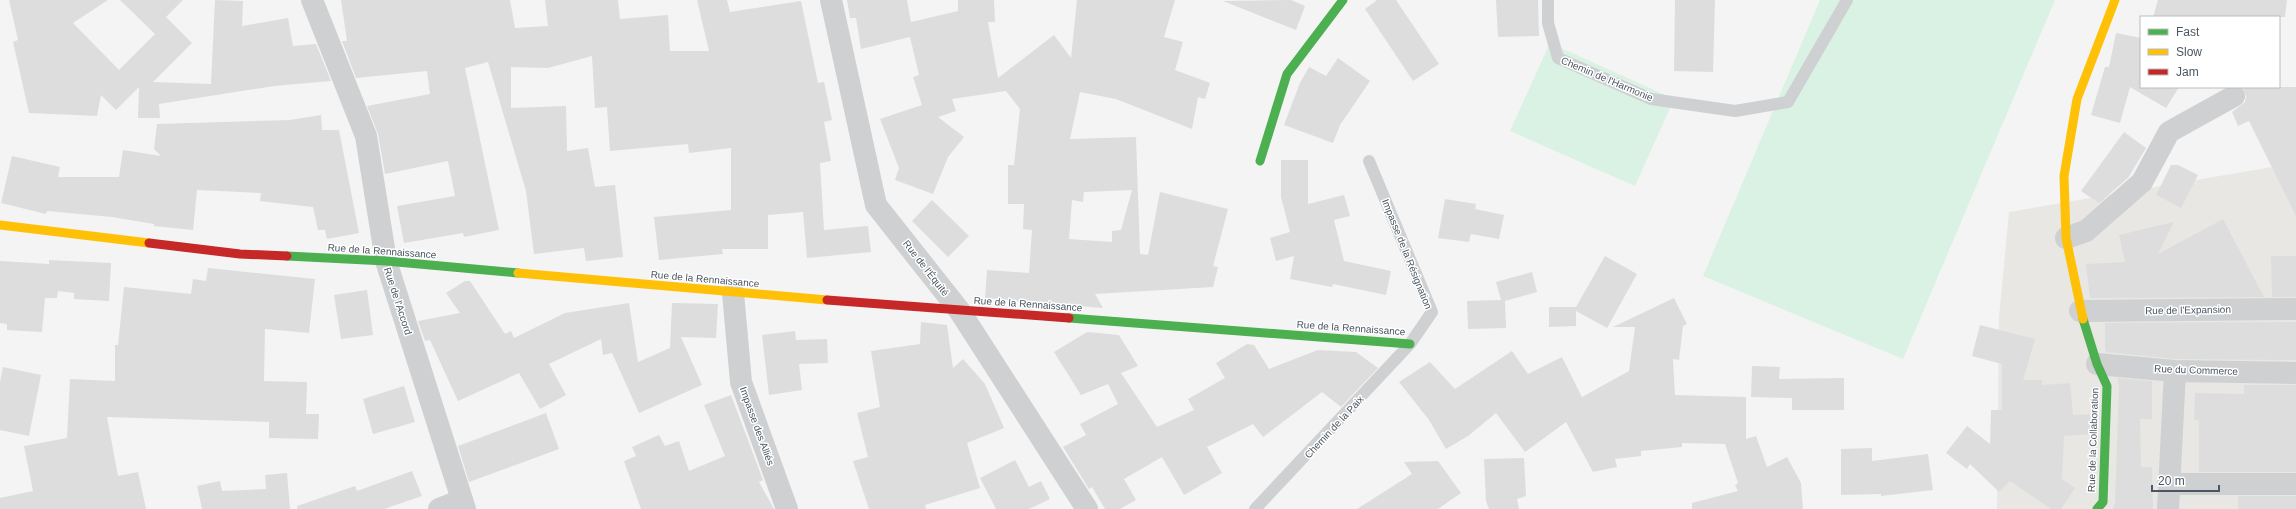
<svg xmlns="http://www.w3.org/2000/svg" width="2296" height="509" viewBox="0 0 2296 509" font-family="Helvetica,sans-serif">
<rect width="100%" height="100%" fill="#f4f4f4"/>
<!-- commercial -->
<path fill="#e8e7e3" d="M 2296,163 L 2296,509 L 1997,509 L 1999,317 L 2009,212 Z"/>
<!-- green -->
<path fill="#d9f2e3" d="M 1820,0 L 2055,0 L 1903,359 L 1703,276 Z
M 1550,43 L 1674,99 L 1635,186 L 1510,131 Z"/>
<!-- building -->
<path fill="#ddddde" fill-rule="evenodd" d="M 9,0 L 108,0 L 73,23 L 119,70 L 155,34 L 120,0 L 183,0 L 166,17 L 192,43 L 153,82 L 211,84 L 215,0 L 243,1 L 242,26 L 288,18 L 293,46 L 316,44 L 331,81 L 274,86 L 159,104 L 160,118 L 138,118 L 139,87 L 116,110 L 101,95 L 97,116 L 29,113 L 13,42 L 18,40 Z
M 341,0 L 510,0 L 515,28 L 548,26 L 545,0 L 618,0 L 620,19 L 668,15 L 670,51 L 709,51 L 697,0 L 727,0 L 730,12 L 801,1 L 818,83 L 824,82 L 832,120 L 824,122 L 831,161 L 820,163 L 824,230 L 868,226 L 871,252 L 807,258 L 803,212 L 768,215 L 768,249 L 722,249 L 723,254 L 659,260 L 654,217 L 731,210 L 731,148 L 689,153 L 688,144 L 610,151 L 607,107 L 595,108 L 592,56 L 548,68 L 511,67 L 511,108 L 566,106 L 567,151 L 588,148 L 595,187 L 615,185 L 623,257 L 586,261 L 584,248 L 534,254 L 526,191 L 488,62 L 465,68 L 499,230 L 464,237 L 463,233 L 404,243 L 397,206 L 455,196 L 448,161 L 385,174 L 378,134 L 367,106 L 430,94 L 427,71 L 356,78 L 342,41 L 347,41 Z
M 847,0 L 907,0 L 911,22 L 958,11 L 958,0 L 994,0 L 995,22 L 988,22 L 998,78 L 1054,35 L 1071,58 L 1077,0 L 1175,0 L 1164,37 L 1183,42 L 1175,70 L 1210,83 L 1205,99 L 1198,97 L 1192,129 L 1116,99 L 1080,92 L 1070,139 L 1136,137 L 1140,254 L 1148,255 L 1160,192 L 1228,209 L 1213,266 L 1218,267 L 1213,287 L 1095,294 L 1103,308 L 985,298 L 987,270 L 1029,273 L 1032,230 L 1023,229 L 1024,204 L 1008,204 L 1008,165 L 1014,165 L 1020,109 L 1006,91 L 952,99 L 956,111 L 938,117 L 964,137 L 948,157 L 933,194 L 895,180 L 899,168 L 880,119 L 922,105 L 913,77 L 919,75 L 910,37 L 861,49 L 856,18 L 850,18 ZM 1132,190 L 1121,230 L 1112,231 L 1112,242 L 1069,239 L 1072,200 L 1083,202 L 1084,192 Z
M 1291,0 L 1305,6 L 1296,30 L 1223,1 Z
M 1377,0 L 1396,0 L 1439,64 L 1413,81 L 1365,9 Z
M 1496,0 L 1538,0 L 1539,36 L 1498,37 Z
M 1675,0 L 1715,0 L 1713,72 L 1674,71 Z
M 2158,0 L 2287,0 L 2285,17 L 2153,17 Z
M 2116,33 L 2141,38 L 2141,87 L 2179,87 L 2166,108 L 2130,87 L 2120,123 L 2091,115 L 2105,67 L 2109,67 Z
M 1338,58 L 1370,81 L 1340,125 L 1333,143 L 1284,125 L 1300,83 L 1309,67 L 1326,76 Z
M 2242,87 L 2296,87 L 2296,216 L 2249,121 L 2238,126 L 2232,112 L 2245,102 L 2246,96 Z
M 321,115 L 322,130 L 339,130 L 359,233 L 327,239 L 325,230 L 318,230 L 313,207 L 260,201 L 261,193 L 197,190 L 193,230 L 154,226 L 154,224 L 112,217 L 47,211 L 46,214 L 1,203 L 12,156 L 60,167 L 58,177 L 119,177 L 123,150 L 161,156 L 154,149 L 157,124 L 290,120 Z
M 2124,132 L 2146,148 L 2128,178 L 2099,203 L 2081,191 Z
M 1281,160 L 1308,160 L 1308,204 L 1344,195 L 1350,216 L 1334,220 L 1344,261 L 1391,271 L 1386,295 L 1333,284 L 1332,287 L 1290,279 L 1294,256 L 1276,261 L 1270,238 L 1290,232 L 1281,197 Z
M 2171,165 L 2178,165 L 2198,175 L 2181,208 L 2156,195 Z
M 1445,199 L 1476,204 L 1475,209 L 1504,215 L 1499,239 L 1471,234 L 1469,242 L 1438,238 Z
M 932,200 L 969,236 L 948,257 L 912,221 Z
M 2223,219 L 2264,297 L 2090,298 L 2086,264 L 2125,262 L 2119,235 L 2174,222 L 2158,254 Z
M 1605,256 L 1637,274 L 1607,328 L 1576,311 L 1576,326 L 1549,327 L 1549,307 L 1576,307 Z
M 2271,256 L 2296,256 L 2296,297 L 2272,297 Z
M 49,260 L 111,263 L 109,301 L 74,299 L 74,293 L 58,291 L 57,298 L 45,298 L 42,332 L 7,330 L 7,324 L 0,323 L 0,261 L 49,264 Z
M 208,268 L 315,279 L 309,333 L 265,329 L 264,381 L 307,382 L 306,414 L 319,414 L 318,439 L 269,438 L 269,422 L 107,417 L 118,476 L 138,472 L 146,509 L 0,509 L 0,498 L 33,491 L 24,446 L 67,438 L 70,379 L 115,381 L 115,345 L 118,345 L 124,287 L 191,294 L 193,279 L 206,281 Z
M 1532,272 L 1537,292 L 1505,301 L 1506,328 L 1468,329 L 1467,301 L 1501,300 L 1496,282 Z
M 465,281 L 470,281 L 505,334 L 511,331 L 514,338 L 565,313 L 629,303 L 638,362 L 670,348 L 672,303 L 718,304 L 716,338 L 681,337 L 702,385 L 639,413 L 612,353 L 603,355 L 601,339 L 549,364 L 566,395 L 540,409 L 519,373 L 458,401 L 430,340 L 425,341 L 418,321 L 460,313 L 446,293 Z
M 367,290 L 373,335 L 341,339 L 334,295 Z
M 1674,298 L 1687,324 L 1683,326 L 1679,360 L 1673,359 L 1675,395 L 1746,397 L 1746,439 L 1756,436 L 1767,467 L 1787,457 L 1801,483 L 1803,509 L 1692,509 L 1692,503 L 1738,491 L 1735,485 L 1738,483 L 1725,444 L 1682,443 L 1682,447 L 1641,451 L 1641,456 L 1615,459 L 1617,467 L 1593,472 L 1566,422 L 1525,452 L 1496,413 L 1468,436 L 1446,449 L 1429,420 L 1399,382 L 1430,362 L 1455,389 L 1512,351 L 1528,374 L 1562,357 L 1582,397 L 1629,371 L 1635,327 L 1613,327 Z
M 921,322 L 947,325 L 953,368 L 963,359 L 985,384 L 1004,428 L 967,443 L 980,488 L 925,505 L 926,509 L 869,509 L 853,461 L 868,457 L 857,413 L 880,407 L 871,351 L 920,344 Z
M 2296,322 L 2296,360 L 2176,359 L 2106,352 L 2105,348 L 2105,323 Z
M 1980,325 L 2035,339 L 2023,380 L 2042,380 L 2042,385 L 2070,383 L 2073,415 L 2094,414 L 2093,434 L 2064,436 L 2062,479 L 2075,488 L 2061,509 L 2051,509 L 2010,481 L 1999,492 L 1970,464 L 1967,469 L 1946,453 L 1967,426 L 1990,444 L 1991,410 L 2002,410 L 2002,364 L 1972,356 Z
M 795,331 L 796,340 L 827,339 L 828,363 L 799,364 L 802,390 L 769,395 L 762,335 Z
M 1087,332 L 1119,335 L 1138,366 L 1121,373 L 1157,427 L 1194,410 L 1188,399 L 1225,378 L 1216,363 L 1247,344 L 1254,345 L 1269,369 L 1318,350 L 1356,352 L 1378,368 L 1341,407 L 1322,392 L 1263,437 L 1253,424 L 1207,447 L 1222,473 L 1184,495 L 1162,457 L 1124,479 L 1136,500 L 1120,509 L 1105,509 L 1092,487 L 1089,489 L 1063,447 L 1086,435 L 1080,424 L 1118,404 L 1108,384 L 1081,395 L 1054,352 Z
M 1752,366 L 1780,367 L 1779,379 L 1844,378 L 1844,410 L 1792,410 L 1792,398 L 1751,397 Z
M 3,367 L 41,375 L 29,436 L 0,430 L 0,382 Z
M 2117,378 L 2152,381 L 2152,419 L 2140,419 L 2141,467 L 2152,467 L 2153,509 L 2113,509 L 2115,502 L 2119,386 Z
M 2244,385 L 2296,385 L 2296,472 L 2199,472 L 2199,420 L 2194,420 L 2195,393 L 2244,394 Z
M 404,386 L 415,422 L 373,434 L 363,399 Z
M 731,395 L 763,480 L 759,482 L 774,509 L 641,509 L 624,461 L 636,456 L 632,447 L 659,435 L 665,446 L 679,441 L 689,471 L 725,456 L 704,405 Z
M 546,413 L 559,449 L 469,482 L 458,446 Z
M 1872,448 L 1872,461 L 1928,454 L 1933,490 L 1881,496 L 1881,494 L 1841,495 L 1841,449 Z
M 1524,458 L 1526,496 L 1517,499 L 1519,509 L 1489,509 L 1486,501 L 1484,459 Z
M 1015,460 L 1029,487 L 1041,481 L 1050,499 L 1029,509 L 996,509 L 980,478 Z
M 1438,461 L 1461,493 L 1438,509 L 1357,509 L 1412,474 L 1404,462 Z
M 412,471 L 422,496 L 384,509 L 297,509 L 297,506 L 355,486 L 357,491 Z
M 287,473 L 290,509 L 202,509 L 197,486 L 220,481 L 222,491 L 266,489 L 265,475 Z
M 2238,496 L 2296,496 L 2296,509 L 2238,509 Z"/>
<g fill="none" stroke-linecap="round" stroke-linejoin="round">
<!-- lane -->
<path stroke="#ced0d2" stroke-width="12" d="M 1548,0 L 1548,23 L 1558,58 L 1651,99 L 1735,111 L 1788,102 L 1847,0
M 1255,509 L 1410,344 L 1432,312 L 1369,161"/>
<!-- street -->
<path stroke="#ced0d2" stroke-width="22" d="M 312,0 L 366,136 L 386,261 L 465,509
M 831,0 L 876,205 L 959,310 L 1087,509
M 2066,238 L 2086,231 L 2142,182 L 2169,132 L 2234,96
M 733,293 L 741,382 L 787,509
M 2080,311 L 2296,309
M 2097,364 L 2175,371 L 2296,373
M 2168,484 L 2296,484
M 439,509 L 462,500
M 2168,509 L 2175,371"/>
<!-- fast -->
<path stroke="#4caf50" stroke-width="9" d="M 1260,161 L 1287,74 L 1343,0
M 287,256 L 386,261 L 518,273
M 1069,318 L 1410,344
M 2083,319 L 2097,364 L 2107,386 L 2103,502 L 2097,509"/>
<!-- slow -->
<path stroke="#ffc107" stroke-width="9" d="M 0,225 L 149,243
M 518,273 L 827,300
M 2083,319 L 2066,238 L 2064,176 L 2077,99 L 2115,0"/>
<!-- jam -->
<path stroke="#c62828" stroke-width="9" d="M 149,243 L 240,254 L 287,256
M 827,300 L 1069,318"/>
</g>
<g text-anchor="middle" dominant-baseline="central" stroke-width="3" stroke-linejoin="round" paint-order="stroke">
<!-- street labels -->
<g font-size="10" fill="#4a5661" stroke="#fff">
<text transform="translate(1607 79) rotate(23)">Chemin de l'Harmonie</text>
<text transform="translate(382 251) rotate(4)">Rue de la Rennaissance</text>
<text transform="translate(1407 254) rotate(68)">Impasse de la Résignation</text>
<text transform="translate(926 268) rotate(52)">Rue de l'Équité</text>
<text transform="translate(705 279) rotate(5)">Rue de la Rennaissance</text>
<text transform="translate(398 301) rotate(72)">Rue de l'Accord</text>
<text transform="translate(1028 304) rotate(4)">Rue de la Rennaissance</text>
<text transform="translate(2188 310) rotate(-1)">Rue de l'Expansion</text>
<text transform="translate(1351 328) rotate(4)">Rue de la Rennaissance</text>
<text transform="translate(2196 370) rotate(2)">Rue du Commerce</text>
<text transform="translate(757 426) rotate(70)">Impasse des Alliés</text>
<text transform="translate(1334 427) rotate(-47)">Chemin de la Paix</text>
<text transform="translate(2093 440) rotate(-88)">Rue de la Collaboration</text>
</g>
</g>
<!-- legend -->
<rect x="2140" y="16" width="140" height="72" fill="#ffffff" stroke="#b7bbc0"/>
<rect x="2148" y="29" width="20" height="6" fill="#4caf50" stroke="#b7bbc0"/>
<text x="2176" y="36" font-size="12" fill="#4a5661">Fast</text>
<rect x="2148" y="49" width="20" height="6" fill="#ffc107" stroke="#b7bbc0"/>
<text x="2176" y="56" font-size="12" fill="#4a5661">Slow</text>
<rect x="2148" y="69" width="20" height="6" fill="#c62828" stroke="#b7bbc0"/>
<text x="2176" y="76" font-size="12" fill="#4a5661">Jam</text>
<!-- scale -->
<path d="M2152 485v6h67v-6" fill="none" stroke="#4a5661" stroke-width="2"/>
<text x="2158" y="485" font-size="12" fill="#4a5661" stroke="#ffffff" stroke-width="3" paint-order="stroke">20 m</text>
</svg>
